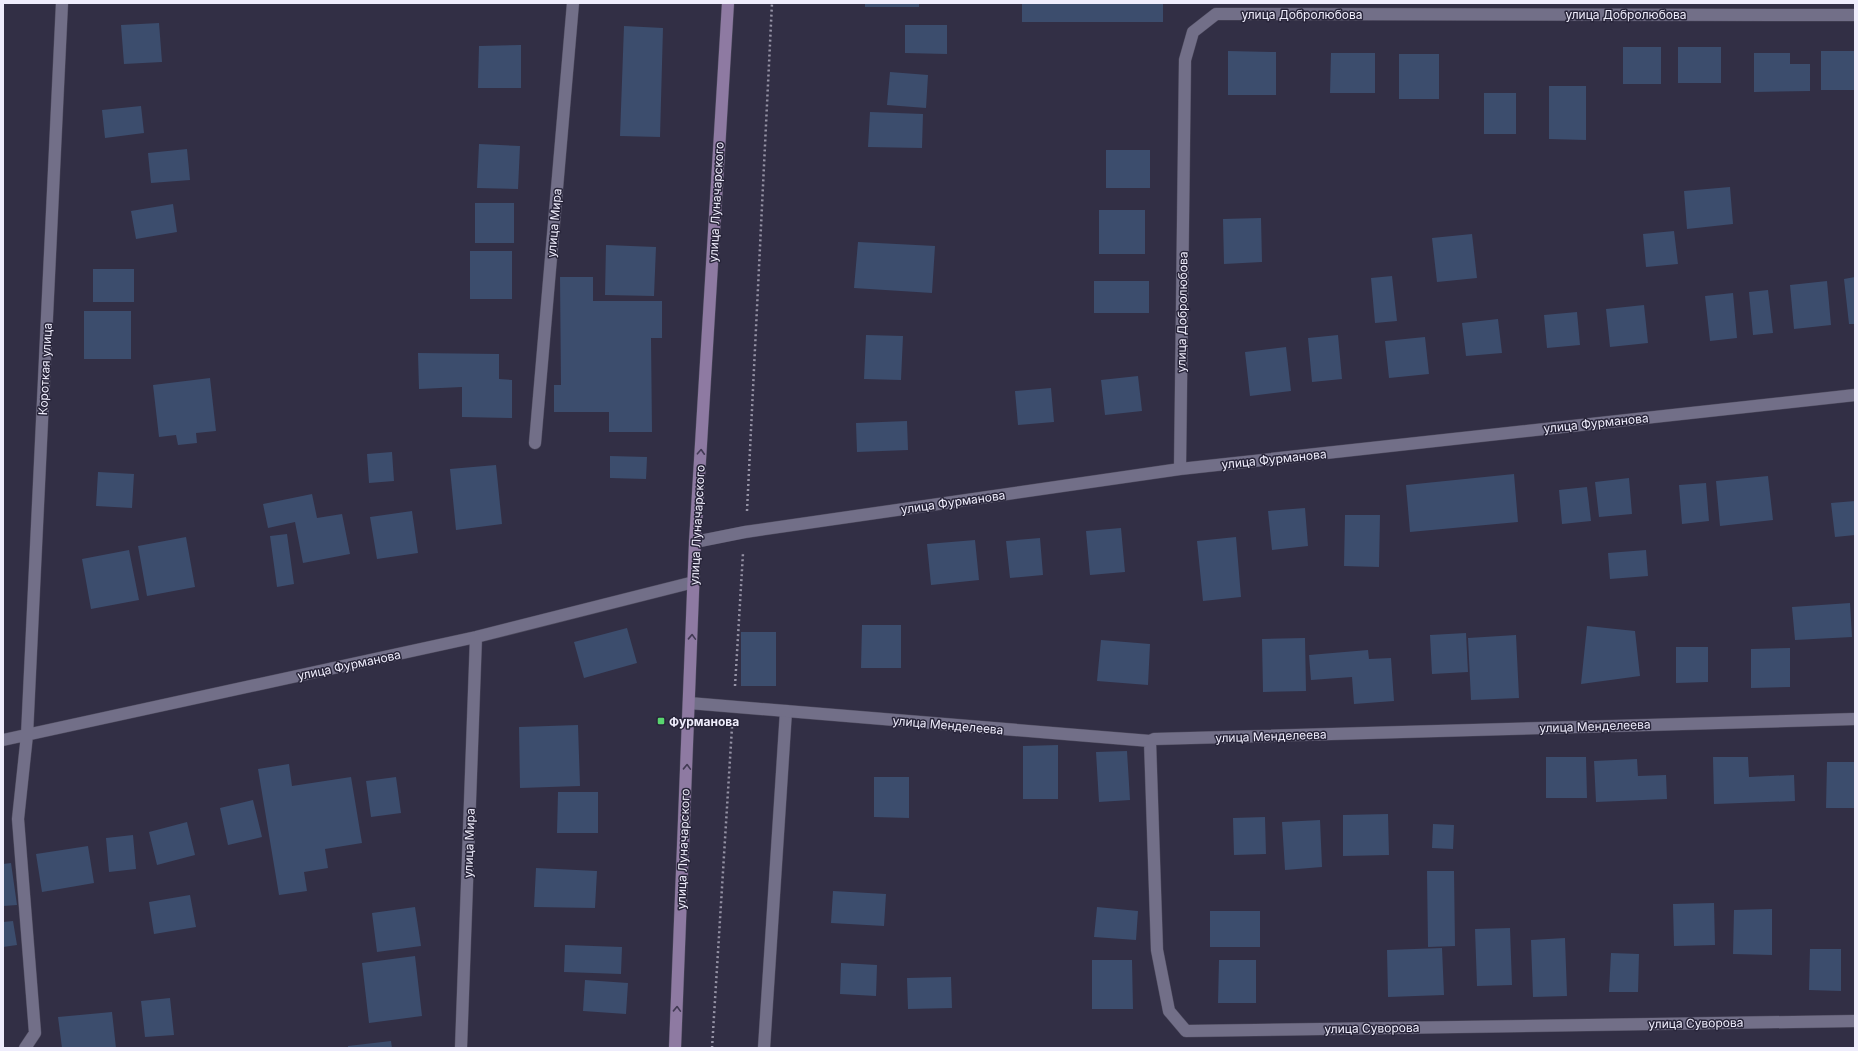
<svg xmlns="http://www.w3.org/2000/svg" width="1858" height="1051" viewBox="0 0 1858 1051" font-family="Inter,sans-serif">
<rect width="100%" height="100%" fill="#322f45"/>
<!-- building -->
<path fill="#3c4d6d" d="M 865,3 L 919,3 L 919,7 L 865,7 Z
M 1022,3 L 1163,3 L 1163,22 L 1022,22 Z
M 159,23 L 162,62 L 124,64 L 121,25 Z
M 905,25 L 947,25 L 947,54 L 905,53 Z
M 624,26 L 663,28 L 660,137 L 620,136 Z
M 521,45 L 521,88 L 478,88 L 479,46 Z
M 1623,47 L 1661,47 L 1661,84 L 1623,84 Z
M 1678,47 L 1721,47 L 1721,83 L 1678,83 Z
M 1228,51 L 1276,52 L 1276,95 L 1228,95 Z
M 1821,51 L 1855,51 L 1855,90 L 1821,90 Z
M 1331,53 L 1375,53 L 1375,93 L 1330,93 Z
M 1754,53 L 1790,53 L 1790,64 L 1810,64 L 1810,91 L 1754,92 Z
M 1399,54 L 1439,54 L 1439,99 L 1399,99 Z
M 890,72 L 928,75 L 926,108 L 887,105 Z
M 1549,86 L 1586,86 L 1586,140 L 1549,139 Z
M 1484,93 L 1516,93 L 1516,134 L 1484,134 Z
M 141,106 L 144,133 L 105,138 L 102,110 Z
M 870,112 L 923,114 L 922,148 L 868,147 Z
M 479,144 L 520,146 L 518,189 L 477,188 Z
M 187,149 L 190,180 L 151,183 L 148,153 Z
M 1106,150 L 1150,150 L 1150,188 L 1106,188 Z
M 1730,187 L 1733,224 L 1687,229 L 1684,191 Z
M 475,203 L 514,203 L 514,243 L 475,243 Z
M 173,204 L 177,232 L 136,239 L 131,211 Z
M 1099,210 L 1145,210 L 1145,254 L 1099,254 Z
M 1261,218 L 1262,262 L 1224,264 L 1223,219 Z
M 1674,231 L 1678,264 L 1646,267 L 1643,234 Z
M 1472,234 L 1477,278 L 1437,282 L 1432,238 Z
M 858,242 L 935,246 L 932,293 L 854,288 Z
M 606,245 L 656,247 L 654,296 L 605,295 Z
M 470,251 L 512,251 L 512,299 L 470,299 Z
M 93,269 L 134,269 L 134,302 L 93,302 Z
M 1392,276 L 1397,321 L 1375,323 L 1371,278 Z
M 560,277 L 593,277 L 593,301 L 662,301 L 662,338 L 651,338 L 652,432 L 609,432 L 609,412 L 554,412 L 554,385 L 561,385 Z
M 1855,277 L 1855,324 L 1849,324 L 1844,279 Z
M 1094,281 L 1149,281 L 1149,313 L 1094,313 Z
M 1827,281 L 1831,325 L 1794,329 L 1790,285 Z
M 1768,290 L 1773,333 L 1753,335 L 1749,292 Z
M 1733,293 L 1737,338 L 1710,341 L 1705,296 Z
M 1644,305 L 1648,343 L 1610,347 L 1606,309 Z
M 84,311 L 131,311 L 131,359 L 84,359 Z
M 1577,312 L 1580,345 L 1547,348 L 1544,315 Z
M 1498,319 L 1502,353 L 1466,356 L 1462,323 Z
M 866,335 L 903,336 L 901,380 L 864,379 Z
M 1338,335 L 1342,379 L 1312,382 L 1308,338 Z
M 1425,337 L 1429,374 L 1389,378 L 1385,341 Z
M 1286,347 L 1291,391 L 1250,396 L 1245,352 Z
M 418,353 L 499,354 L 499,379 L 512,380 L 512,418 L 462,417 L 462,387 L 419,389 Z
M 1138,376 L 1142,411 L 1105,415 L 1101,380 Z
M 210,378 L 216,431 L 196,433 L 197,443 L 178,445 L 176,435 L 159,437 L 153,385 Z
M 1051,388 L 1054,422 L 1018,425 L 1015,391 Z
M 907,421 L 908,450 L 857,452 L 856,423 Z
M 392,452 L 394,481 L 369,483 L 367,454 Z
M 610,456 L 647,457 L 646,479 L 610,478 Z
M 496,465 L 502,524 L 456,530 L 450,469 Z
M 98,472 L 134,474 L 132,508 L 96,506 Z
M 1514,474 L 1518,522 L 1410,532 L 1406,485 Z
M 1768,476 L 1773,520 L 1720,526 L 1716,481 Z
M 1629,478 L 1632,514 L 1599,517 L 1595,482 Z
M 1706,483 L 1709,521 L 1682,524 L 1679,485 Z
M 1587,487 L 1591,521 L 1562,524 L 1559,490 Z
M 312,494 L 317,518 L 342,514 L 350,554 L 303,563 L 295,522 L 268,528 L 263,504 Z
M 1855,501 L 1855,535 L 1835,537 L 1831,503 Z
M 1305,508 L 1308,546 L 1272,550 L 1268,511 Z
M 412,511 L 418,553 L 377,559 L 370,517 Z
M 1345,515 L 1380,515 L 1379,567 L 1344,566 Z
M 1121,528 L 1125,572 L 1090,575 L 1086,531 Z
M 287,534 L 294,584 L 277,587 L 270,536 Z
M 186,537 L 195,587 L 147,596 L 138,546 Z
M 1236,537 L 1241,597 L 1203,601 L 1197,541 Z
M 1040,538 L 1043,575 L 1010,578 L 1006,541 Z
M 975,540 L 979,580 L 931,585 L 927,544 Z
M 129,550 L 139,600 L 91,609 L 82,559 Z
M 1646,550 L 1648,576 L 1610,579 L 1608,553 Z
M 1850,603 L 1852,637 L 1795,640 L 1792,607 Z
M 862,625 L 901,625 L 901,668 L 861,668 Z
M 1587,626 L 1635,631 L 1640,676 L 1581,684 Z
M 627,628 L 637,663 L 584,678 L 574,642 Z
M 741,632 L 776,632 L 776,686 L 741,686 Z
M 1466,633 L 1468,672 L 1432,674 L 1430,635 Z
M 1516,635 L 1519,698 L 1471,700 L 1468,638 Z
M 1305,638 L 1306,691 L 1263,692 L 1262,639 Z
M 1101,640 L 1150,644 L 1148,685 L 1097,681 Z
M 1676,647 L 1708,647 L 1708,682 L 1676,683 Z
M 1790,648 L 1790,687 L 1751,688 L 1751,649 Z
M 1368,650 L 1369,659 L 1391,658 L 1394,701 L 1354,704 L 1352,677 L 1311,680 L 1309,655 Z
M 578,725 L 580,786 L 520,788 L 519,727 Z
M 1058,745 L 1058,799 L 1023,799 L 1023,746 Z
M 1127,751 L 1130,800 L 1099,802 L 1096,752 Z
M 1546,757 L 1586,757 L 1587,798 L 1546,798 Z
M 1713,757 L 1748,757 L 1749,777 L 1794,775 L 1795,801 L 1714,804 Z
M 1637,759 L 1638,776 L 1666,775 L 1667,799 L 1596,802 L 1594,761 Z
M 1827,762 L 1855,762 L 1855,808 L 1826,808 Z
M 289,764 L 292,786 L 351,777 L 362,843 L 325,849 L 328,868 L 304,872 L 307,891 L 279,895 L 258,769 Z
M 396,777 L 401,813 L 371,817 L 366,781 Z
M 874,777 L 909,777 L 909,818 L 874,817 Z
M 558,792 L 598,792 L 598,833 L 557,833 Z
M 253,800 L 262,837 L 228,845 L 220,808 Z
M 1388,814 L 1389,855 L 1343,856 L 1343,815 Z
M 1265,817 L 1266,854 L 1234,855 L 1233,818 Z
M 1320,820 L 1322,867 L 1285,870 L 1282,822 Z
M 187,822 L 195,855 L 157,865 L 149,832 Z
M 1433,824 L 1454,825 L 1453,849 L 1432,848 Z
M 133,835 L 136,869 L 109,872 L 106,838 Z
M 88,846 L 94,883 L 42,892 L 36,854 Z
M 11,863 L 17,905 L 3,906 L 3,864 Z
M 536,868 L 597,871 L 595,908 L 534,907 Z
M 1427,871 L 1454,871 L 1455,946 L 1428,947 Z
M 833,891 L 886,894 L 884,926 L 831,923 Z
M 190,895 L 196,927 L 154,934 L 149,902 Z
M 1714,903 L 1715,945 L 1674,946 L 1673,904 Z
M 415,907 L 421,946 L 377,952 L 372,913 Z
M 1097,907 L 1138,911 L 1136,940 L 1094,937 Z
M 1772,909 L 1772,955 L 1733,954 L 1734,910 Z
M 1210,911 L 1260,911 L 1260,947 L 1210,947 Z
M 13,921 L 17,945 L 3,947 L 3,922 Z
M 1510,928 L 1512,985 L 1477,986 L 1475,929 Z
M 1565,938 L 1567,996 L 1533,997 L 1531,940 Z
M 565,945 L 622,947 L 621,974 L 564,972 Z
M 1442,948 L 1444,995 L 1388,997 L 1387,950 Z
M 1810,949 L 1841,949 L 1841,991 L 1809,990 Z
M 1611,953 L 1639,954 L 1638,992 L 1609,992 Z
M 415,956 L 422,1016 L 369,1023 L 362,963 Z
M 1092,960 L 1132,960 L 1133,1009 L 1092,1009 Z
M 1219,960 L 1256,960 L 1256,1003 L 1218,1003 Z
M 841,963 L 877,965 L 876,996 L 840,994 Z
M 951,977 L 952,1008 L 908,1009 L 907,978 Z
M 585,980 L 628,983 L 626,1014 L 583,1011 Z
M 170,998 L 174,1035 L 145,1037 L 141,1001 Z
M 112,1012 L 116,1048 L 62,1048 L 58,1017 Z
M 391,1041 L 392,1048 L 348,1048 L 348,1046 Z"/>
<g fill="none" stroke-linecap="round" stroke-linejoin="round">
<defs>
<path id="lane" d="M 764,1048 L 786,711"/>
<path id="street" d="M 535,443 L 573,3
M 1180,469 L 1185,60 L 1193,32 L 1216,14 L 1855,15
M 695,542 L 745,532 L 1180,469 L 1855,395
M 689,703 L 1150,741 L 1154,739 L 1855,719
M 3,740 L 476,637 L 694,582
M 1150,741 L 1157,950 L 1169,1011 L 1186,1031 L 1855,1021
M 25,1048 L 35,1033 L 18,819 L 27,735 L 62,3
M 461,1048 L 476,637"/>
<path id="secondary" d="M 675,1048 L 695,542 L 728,3"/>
</defs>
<!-- lane casing -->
<use href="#lane" stroke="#4d4a5d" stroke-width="13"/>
<!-- street casing -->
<use href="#street" stroke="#4d4a5d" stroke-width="13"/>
<!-- secondary casing -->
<use href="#secondary" stroke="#4d4a5d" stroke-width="13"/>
<!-- path -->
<path stroke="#9693a6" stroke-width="2.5" stroke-dasharray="2 3" stroke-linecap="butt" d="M 747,511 L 772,3
M 735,686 L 743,553
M 712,1048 L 732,727"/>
<!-- lane -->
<use href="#lane" stroke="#726f88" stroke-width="12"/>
<!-- street -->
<use href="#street" stroke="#726f88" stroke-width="12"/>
<!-- secondary -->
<use href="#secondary" stroke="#8e7aa2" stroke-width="12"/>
</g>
<!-- one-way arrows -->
<defs><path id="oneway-chevron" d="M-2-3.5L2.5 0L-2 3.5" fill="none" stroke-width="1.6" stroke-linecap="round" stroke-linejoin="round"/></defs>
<g stroke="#423a54">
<use href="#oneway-chevron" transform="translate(701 452) rotate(-87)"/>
<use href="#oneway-chevron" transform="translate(692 637) rotate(-88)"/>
<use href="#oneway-chevron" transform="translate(687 767) rotate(-88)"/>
<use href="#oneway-chevron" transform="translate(677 1009) rotate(-88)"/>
</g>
<!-- markers -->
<rect fill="#59d56f" stroke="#28253a" stroke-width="1.5" x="657" y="717" width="8" height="8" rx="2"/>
<g text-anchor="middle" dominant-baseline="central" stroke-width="3" stroke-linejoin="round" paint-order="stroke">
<!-- street labels -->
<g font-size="12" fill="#efedfc" stroke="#28253a">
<text x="1302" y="14">улица Добролюбова</text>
<text x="1626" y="14">улица Добролюбова</text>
<text transform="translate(716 202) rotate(-87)">улица Луначарского</text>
<text transform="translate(554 223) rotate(-85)">улица Мира</text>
<text transform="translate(1182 312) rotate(-89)">улица Добролюбова</text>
<text transform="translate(45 369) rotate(-87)">Короткая улица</text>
<text transform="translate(1596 423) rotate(-6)">улица Фурманова</text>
<text transform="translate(1274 459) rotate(-6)">улица Фурманова</text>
<text transform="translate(953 502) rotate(-8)">улица Фурманова</text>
<text transform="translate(697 525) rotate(-87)">улица Луначарского</text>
<text transform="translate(349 665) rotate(-12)">улица Фурманова</text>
<text transform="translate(948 725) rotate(5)">улица Менделеева</text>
<text transform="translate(1595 726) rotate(-2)">улица Менделеева</text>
<text transform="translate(1271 736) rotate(-2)">улица Менделеева</text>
<text transform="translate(469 843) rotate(-88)">улица Мира</text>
<text transform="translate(683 849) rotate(-88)">улица Луначарского</text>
<text transform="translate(1696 1023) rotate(-1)">улица Суворова</text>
<text transform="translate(1372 1028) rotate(-1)">улица Суворова</text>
</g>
<!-- poi labels -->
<g font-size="12" font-weight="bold" fill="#efedfc" stroke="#28253a" text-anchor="start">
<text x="669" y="721">Фурманова</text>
</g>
</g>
<!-- border -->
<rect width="1858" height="1051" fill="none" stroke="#efedfc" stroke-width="8"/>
</svg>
